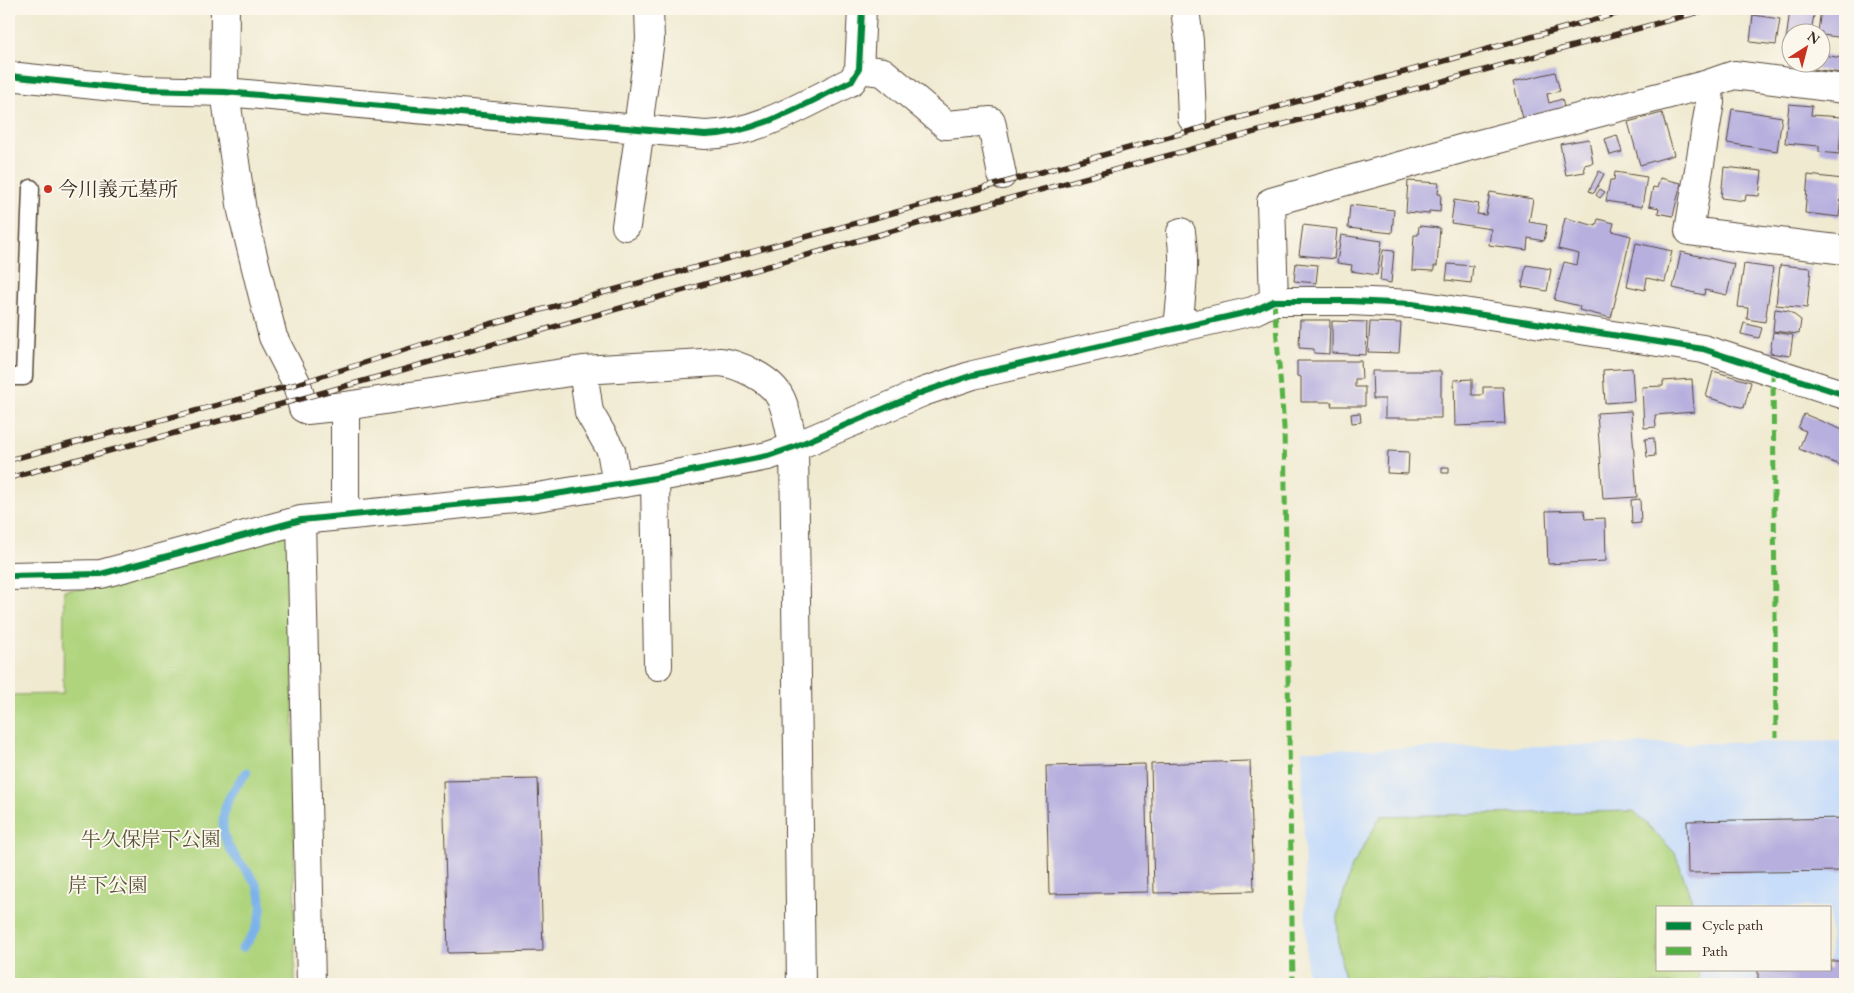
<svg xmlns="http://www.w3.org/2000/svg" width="1854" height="993" viewBox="0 0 1854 993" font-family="'EB Garamond','Noto Serif JP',serif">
<rect width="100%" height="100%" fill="#fbf7ec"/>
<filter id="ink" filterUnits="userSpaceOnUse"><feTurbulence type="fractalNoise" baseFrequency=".02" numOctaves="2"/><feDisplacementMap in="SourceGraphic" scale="10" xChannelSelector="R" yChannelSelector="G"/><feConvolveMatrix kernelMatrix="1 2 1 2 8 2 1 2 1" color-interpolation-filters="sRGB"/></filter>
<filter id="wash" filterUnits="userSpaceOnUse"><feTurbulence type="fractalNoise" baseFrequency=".0096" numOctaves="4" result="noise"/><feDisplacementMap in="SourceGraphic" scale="20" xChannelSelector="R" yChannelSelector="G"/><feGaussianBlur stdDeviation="1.12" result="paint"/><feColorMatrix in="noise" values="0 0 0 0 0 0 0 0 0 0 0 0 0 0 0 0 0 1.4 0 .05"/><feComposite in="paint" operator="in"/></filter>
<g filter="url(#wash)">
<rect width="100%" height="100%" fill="#f0ead1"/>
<!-- built -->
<path fill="#c8ddf9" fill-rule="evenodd" d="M 1845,741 L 1845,984 L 1307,984 L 1302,750 ZM 1658,907 L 1830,907 L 1830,969 L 1658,969 Z"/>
<!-- green -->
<path fill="#afd47d" stroke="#757f4e" d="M 292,533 L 295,984 L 9,984 L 9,695 L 63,694 L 64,590 L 108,588 Z
M 1634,811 L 1675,853 L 1694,907 L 1658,907 L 1658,969 L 1699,969 L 1698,984 L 1346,984 L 1339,948 L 1337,917 L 1352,867 L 1381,816 Z"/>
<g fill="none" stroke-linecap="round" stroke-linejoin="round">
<!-- stream -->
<path stroke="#7cb2ea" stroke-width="9" d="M 242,948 C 260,930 269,902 253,879 C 243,865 228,852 224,834 C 219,809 232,790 247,772"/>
</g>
<g id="blocks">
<!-- building -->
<path fill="#b7b0df" d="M 1790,9 L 1815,9 L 1811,32 L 1792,32 L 1792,41 L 1786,41 Z
M 1821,9 L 1845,9 L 1845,38 L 1822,35 L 1822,32 L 1818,32 Z
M 1753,15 L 1780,19 L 1776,45 L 1750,42 Z
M 1822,55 L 1843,58 L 1841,73 L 1813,69 L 1814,62 L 1822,62 Z
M 1555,72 L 1560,91 L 1547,94 L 1549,103 L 1562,99 L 1564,107 L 1523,118 L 1513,82 Z
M 1789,104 L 1812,106 L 1811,115 L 1842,117 L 1839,154 L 1819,152 L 1819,146 L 1785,143 Z
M 1732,109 L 1782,117 L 1777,151 L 1727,143 Z
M 1662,113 L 1674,155 L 1640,165 L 1628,122 Z
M 1617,135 L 1622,152 L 1610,155 L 1605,139 Z
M 1589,139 L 1593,163 L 1584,165 L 1585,172 L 1566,175 L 1560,144 Z
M 1724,167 L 1762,171 L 1759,196 L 1746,195 L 1745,201 L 1721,198 Z
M 1599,171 L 1604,174 L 1594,193 L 1589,191 Z
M 1615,172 L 1647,177 L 1642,207 L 1606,201 L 1610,180 L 1614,180 Z
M 1808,175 L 1843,179 L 1839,217 L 1805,213 Z
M 1660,178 L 1681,183 L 1673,216 L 1658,213 L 1659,208 L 1649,206 L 1653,187 L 1657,188 Z
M 1408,181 L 1439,183 L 1438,194 L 1441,194 L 1440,212 L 1429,211 L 1429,214 L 1406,212 Z
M 1600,189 L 1605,192 L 1600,198 L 1596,195 Z
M 1490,192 L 1533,199 L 1529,222 L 1547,225 L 1544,241 L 1528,238 L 1527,250 L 1489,245 L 1491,229 L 1451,223 L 1454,200 L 1479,204 L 1477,214 L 1486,215 Z
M 1350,205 L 1394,210 L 1392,233 L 1348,228 Z
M 1565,218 L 1596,226 L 1598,219 L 1614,223 L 1612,231 L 1631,236 L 1611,318 L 1579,310 L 1580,306 L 1554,300 L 1564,262 L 1577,265 L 1579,254 L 1558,249 Z
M 1303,225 L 1337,229 L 1334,259 L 1299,255 Z
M 1419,226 L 1440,228 L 1437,266 L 1434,266 L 1434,271 L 1412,270 L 1414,235 L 1418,235 Z
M 1341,235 L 1382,241 L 1377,275 L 1351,271 L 1352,265 L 1337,263 Z
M 1636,243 L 1672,251 L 1665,282 L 1647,278 L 1645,290 L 1627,286 Z
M 1383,250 L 1394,251 L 1391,283 L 1380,281 Z
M 1681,252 L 1734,264 L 1727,295 L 1705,290 L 1704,295 L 1673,288 Z
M 1296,263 L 1318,265 L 1316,283 L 1294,281 Z
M 1448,264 L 1473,266 L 1471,283 L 1446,280 Z
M 1744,264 L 1773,268 L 1765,322 L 1747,319 L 1748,308 L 1738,307 Z
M 1526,265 L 1551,269 L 1547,291 L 1522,287 Z
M 1780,265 L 1811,268 L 1807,308 L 1776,305 Z
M 1775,309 L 1789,311 L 1801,320 L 1799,334 L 1773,331 Z
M 1300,320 L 1330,320 L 1329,354 L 1314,353 L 1314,349 L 1299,348 Z
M 1332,321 L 1367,322 L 1366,355 L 1332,353 Z
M 1370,322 L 1401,323 L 1399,353 L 1368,352 Z
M 1744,323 L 1762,328 L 1759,338 L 1741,334 Z
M 1773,332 L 1793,335 L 1790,356 L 1770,353 Z
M 1297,361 L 1361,361 L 1362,379 L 1355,379 L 1355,387 L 1365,387 L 1365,406 L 1331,406 L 1332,402 L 1301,402 L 1301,377 L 1297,376 Z
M 1632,368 L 1634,401 L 1605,403 L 1603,370 Z
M 1372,371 L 1441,371 L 1441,418 L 1385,418 L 1385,399 L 1373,399 Z
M 1713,371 L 1751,382 L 1744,408 L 1706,397 Z
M 1472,379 L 1472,395 L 1483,395 L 1483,387 L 1503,387 L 1505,424 L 1455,426 L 1454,380 Z
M 1692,379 L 1694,412 L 1655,415 L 1656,427 L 1644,428 L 1642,387 L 1663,386 L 1663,381 Z
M 1631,411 L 1637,497 L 1603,499 L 1597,413 Z
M 1360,413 L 1361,422 L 1352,423 L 1351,414 Z
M 1804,414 L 1845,431 L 1845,467 L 1799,449 L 1806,431 L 1798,428 Z
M 1654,438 L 1655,456 L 1647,457 L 1645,439 Z
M 1388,451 L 1409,452 L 1408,474 L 1387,473 Z
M 1442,467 L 1449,467 L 1449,473 L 1442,473 Z
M 1640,499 L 1641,523 L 1632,524 L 1631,500 Z
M 1584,510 L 1585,519 L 1605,518 L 1606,561 L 1548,564 L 1546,511 Z
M 1250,761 L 1254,891 L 1154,893 L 1151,764 Z
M 1145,764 L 1148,892 L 1049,894 L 1046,766 Z
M 538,779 L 543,951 L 448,953 L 443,781 Z
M 1845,818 L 1845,871 L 1688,873 L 1687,821 Z
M 1830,961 L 1845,961 L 1845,984 L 1758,984 L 1758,969 L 1830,969 Z"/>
</g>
</g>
<g filter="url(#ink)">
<use href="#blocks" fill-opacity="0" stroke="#564739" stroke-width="1"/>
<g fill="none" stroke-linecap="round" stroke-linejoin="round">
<defs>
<path id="lane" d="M 9,377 L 24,377 L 31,188"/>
<path id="street" d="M 225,9 L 224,85 L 242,211 L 273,337 L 297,384 L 303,408 L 307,410 L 345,406 L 583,370 L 720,362 C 739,364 771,379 780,397 C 787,409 790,433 794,447 L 801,984
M 1185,9 L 1189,41 L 1192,118
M 859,69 L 883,72 L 946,125 L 991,121 L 1002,175
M 9,76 L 142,90 L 225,92 L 705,135 C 758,134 806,103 852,81 L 859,69 L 862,9
M 1845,89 L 1734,75 L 1708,84 L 1710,102 L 1689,231 L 1845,250
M 626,226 L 640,129 L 640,112 L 650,40 L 649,9
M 1274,301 L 1271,202 L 1464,148 L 1708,84
M 1178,328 C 1181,296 1186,265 1181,232
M 583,370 L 589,412 L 611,450 L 617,484
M 655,478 L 658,666
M 345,515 L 345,406
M 301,520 L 311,984
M 9,576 L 101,574 L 301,520 L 537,497 L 655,478 L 768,456 L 794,447 L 923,392 L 973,375 L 1253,311 L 1274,301 L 1350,301 L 1412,304 L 1703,349 L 1845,395"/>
</defs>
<!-- lane casing -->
<use href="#lane" stroke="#564739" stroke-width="19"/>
<!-- street casing -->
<use href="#street" stroke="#564739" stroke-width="30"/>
<!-- lane -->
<use href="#lane" stroke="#fff" stroke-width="16"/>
<!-- street -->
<use href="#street" stroke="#fff" stroke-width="28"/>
<defs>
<path id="rail" d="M 9,460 L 297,384 L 468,330 L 1633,9
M 9,478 L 300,399 L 959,212 L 1710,9"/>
</defs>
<!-- rail casing -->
<use href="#rail" stroke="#3b2a1e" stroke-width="5.5"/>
<!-- rail -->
<use href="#rail" stroke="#fbf7ec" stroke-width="4" stroke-dasharray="11" stroke-linecap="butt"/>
<!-- quiet -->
<path stroke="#57b245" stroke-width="5" stroke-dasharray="10 5" stroke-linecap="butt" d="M 1274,301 L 1284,427 L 1293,984
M 1773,371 L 1776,737"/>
<defs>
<path id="cycleway" d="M 9,76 L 142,90 L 225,92 L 705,135 C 758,134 806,103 852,81 L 859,69 L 862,9
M 9,576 L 101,574 L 301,520 L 537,497 L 655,478 L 768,456 L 794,447 L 923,392 L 973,375 L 1253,311 L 1274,301 L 1350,301 L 1412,304 L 1703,349 L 1845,395"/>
</defs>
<!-- cycleway casing -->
<use href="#cycleway" stroke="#fbf7ec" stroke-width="9"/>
<!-- cycleway -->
<use href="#cycleway" stroke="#00873e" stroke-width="6"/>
</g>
</g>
<!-- markers -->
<circle fill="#c8321e" stroke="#fbf7ec" stroke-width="2" cx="48" cy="189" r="5"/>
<g text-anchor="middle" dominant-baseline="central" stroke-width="4" stroke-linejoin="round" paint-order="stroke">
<!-- poi labels -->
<g font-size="20" fill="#3b2a1e" stroke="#fbf7ec" text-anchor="start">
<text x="58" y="189">今川義元墓所</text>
</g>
<!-- park labels -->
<g font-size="20" fill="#585436" stroke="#fbf7ec">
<text x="151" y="839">牛久保岸下公園</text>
<text x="108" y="885">岸下公園</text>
</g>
</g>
<!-- margin -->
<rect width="1854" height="993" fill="none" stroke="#fbf7ec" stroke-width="30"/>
<!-- legend -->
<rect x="1656" y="906" width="175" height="65" fill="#fbf7ec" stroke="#aea59a"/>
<rect x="1666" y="922" width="25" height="8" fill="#00873e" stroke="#aea59a"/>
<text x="1702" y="930" font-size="15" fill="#3b2a1e">Cycle path</text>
<rect x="1666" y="947" width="25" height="8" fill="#57b245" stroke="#aea59a"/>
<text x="1702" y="956" font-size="15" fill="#3b2a1e">Path</text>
<!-- north arrow -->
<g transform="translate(1806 48) rotate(36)"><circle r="24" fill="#fbf7ec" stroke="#aea59a"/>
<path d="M0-4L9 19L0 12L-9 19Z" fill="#c8321e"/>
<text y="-8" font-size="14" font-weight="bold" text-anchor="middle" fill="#3b2a1e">N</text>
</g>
</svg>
